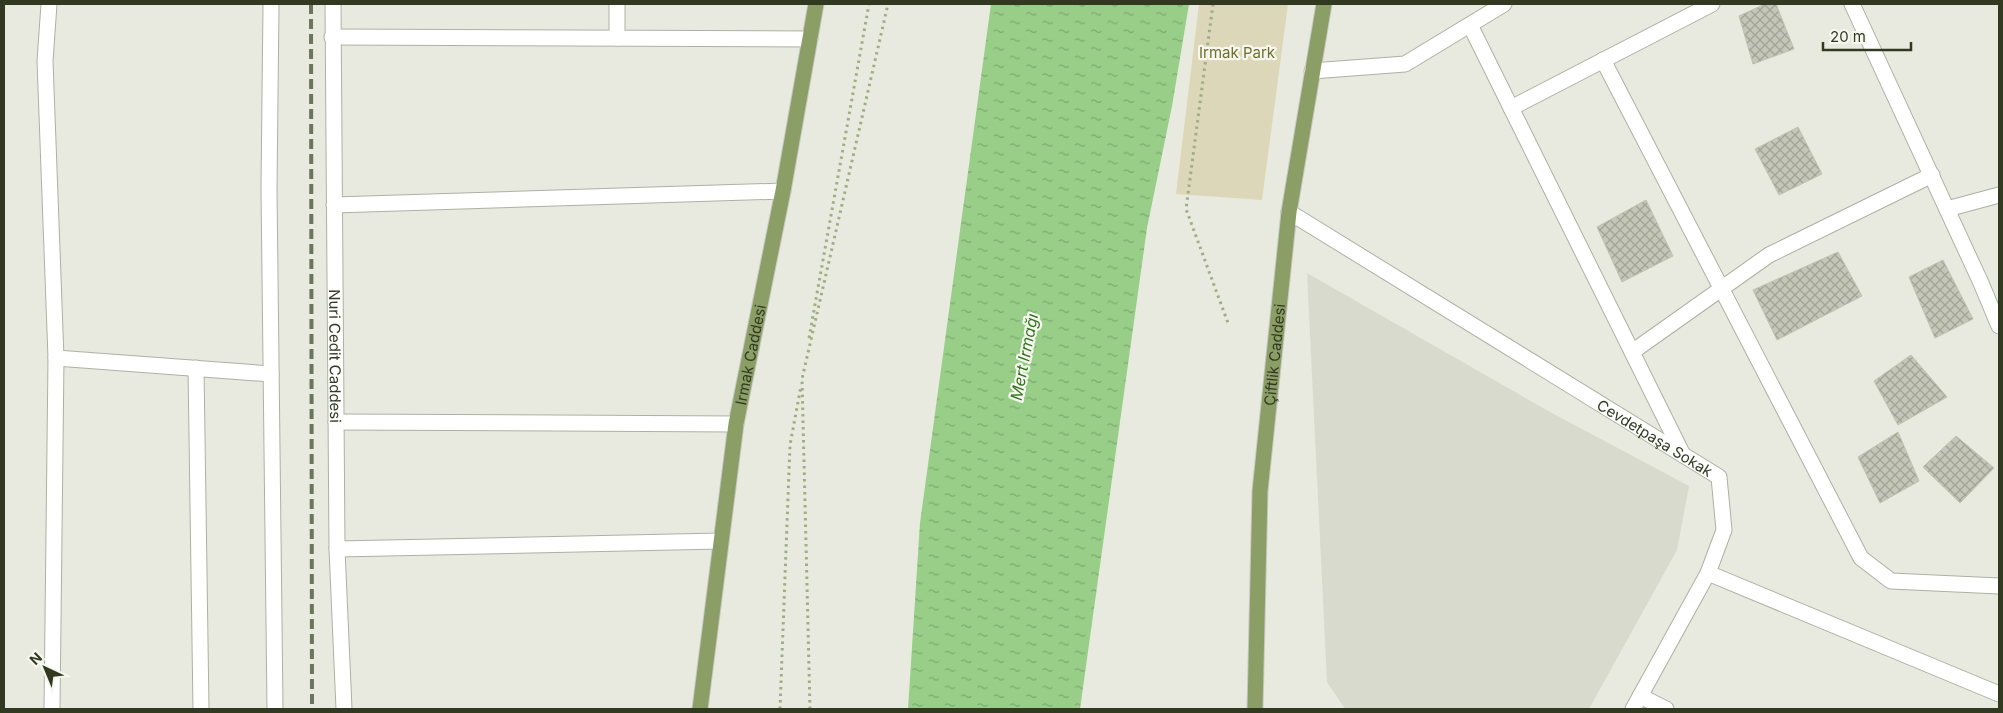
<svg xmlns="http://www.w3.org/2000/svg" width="2003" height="713" viewBox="0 0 2003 713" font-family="Inter,sans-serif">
<defs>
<pattern id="water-ripples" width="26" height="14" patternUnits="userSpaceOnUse" patternTransform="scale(1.25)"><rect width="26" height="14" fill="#98ce88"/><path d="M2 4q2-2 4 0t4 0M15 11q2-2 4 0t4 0" fill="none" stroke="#7da86f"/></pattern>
<pattern id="building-cross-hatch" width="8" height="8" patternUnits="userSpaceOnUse" patternTransform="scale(1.25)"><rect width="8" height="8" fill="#c4c7b8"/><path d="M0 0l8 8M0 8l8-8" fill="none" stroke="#a0a395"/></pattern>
</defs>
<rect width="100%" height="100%" fill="#e8eadf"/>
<!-- built -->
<path fill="#d8dace" d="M 1307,273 L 1550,412 L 1689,486 L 1677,550 L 1589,709 L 1345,709 L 1327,682 Z"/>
<!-- green -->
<path fill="#dbd7b8" d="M 1199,4 L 1288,4 L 1262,200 L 1176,194 Z"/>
<!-- water -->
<path fill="url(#water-ripples)" d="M 991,4 L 1189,4 L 1172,106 L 1147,228 L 1080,709 L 908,709 L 920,523 Z"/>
<!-- building -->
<path fill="url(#building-cross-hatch)" stroke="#c0c3b2" d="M 1765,4 L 1776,4 L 1794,49 L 1753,64 L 1739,16 Z
M 1798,127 L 1822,174 L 1779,195 L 1755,149 Z
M 1646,200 L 1673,256 L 1622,282 L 1597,227 Z
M 1838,252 L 1862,296 L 1777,340 L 1753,290 Z
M 1943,260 L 1973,319 L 1935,338 L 1909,277 Z
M 1911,355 L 1947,397 L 1898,425 L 1874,381 Z
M 1898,432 L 1919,481 L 1880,503 L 1858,457 Z
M 1956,436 L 1994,468 L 1960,503 L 1923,467 Z"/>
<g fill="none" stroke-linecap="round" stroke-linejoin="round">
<defs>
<g id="minor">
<path d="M 49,4 L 45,61 L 56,358 L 52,709"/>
<path d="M 271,4 L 269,189 L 275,709"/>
<path id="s1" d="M 333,4 L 337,549 L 344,709"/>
<path d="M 617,4 L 617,38"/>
<path d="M 1852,4 L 1981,283 L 1999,326"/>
<path d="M 1470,25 L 1683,455"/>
<path d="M 332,37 L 810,39"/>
<path d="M 1603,60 L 1861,558 L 1891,581 L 1999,586"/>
<path d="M 1312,71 L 1405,64 L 1504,4"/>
<path d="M 1511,108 L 1712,4"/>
<path d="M 334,205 L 783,191"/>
<path d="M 1947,209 L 1999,195"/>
<path id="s2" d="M 1289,212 L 1719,477 L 1724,530 L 1708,573 L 1999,694"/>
<path d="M 1632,352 L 1769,255 L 1932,175"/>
<path d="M 56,358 L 271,374"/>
<path d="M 196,368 L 201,709"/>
<path d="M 336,422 L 736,424"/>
<path d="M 337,549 L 721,541"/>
<path d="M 1640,696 L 1666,709"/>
<path d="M 1633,709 L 1708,573"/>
</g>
<g id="major">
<path id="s3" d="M 700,709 L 736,424 L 783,191 L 816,4"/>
<path id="s4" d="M 1255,709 L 1260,491 L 1289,212 L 1324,4"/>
</g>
</defs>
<!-- minor casing -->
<use href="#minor" stroke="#adb1a2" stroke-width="17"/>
<!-- major casing -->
<use href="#major" stroke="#c5c8c1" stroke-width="17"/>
<!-- path -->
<path stroke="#9fad81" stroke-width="3" stroke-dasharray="2.5 4" stroke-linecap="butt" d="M 1213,4 L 1186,209 L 1228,323
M 809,338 L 869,4
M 780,709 L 790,445 L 801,386
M 810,709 L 802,379 L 888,4"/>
<!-- minor -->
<use href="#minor" stroke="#fff" stroke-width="15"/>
<!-- major -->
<use href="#major" stroke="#8a9e65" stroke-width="15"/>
<!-- rail -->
<path stroke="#6c755b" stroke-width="4" stroke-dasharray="10 5" stroke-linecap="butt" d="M 311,4 L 312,709"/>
</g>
<g text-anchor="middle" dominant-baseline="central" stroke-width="4.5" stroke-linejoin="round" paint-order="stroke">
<!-- park labels -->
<g font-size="15" fill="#6f6f2d" stroke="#f6f7ef">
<text x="1237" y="52">Irmak Park</text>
</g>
<!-- street labels -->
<g font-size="15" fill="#313921" stroke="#f6f7ef">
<text stroke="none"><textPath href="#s3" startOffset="358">Irmak Caddesi</textPath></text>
<text stroke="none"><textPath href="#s4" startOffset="355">Çiftlik Caddesi</textPath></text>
<text stroke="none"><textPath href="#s1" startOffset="352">Nuri Cedit Caddesi</textPath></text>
<text stroke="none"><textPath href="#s2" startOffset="430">Cevdetpaşa Sokak</textPath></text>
</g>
<!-- water labels -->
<g font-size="16" font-style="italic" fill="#30731d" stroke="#f6f7ef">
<text transform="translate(1024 357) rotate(-79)">Mert Irmağı</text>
</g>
</g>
<!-- border -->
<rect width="2003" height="713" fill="none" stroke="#313921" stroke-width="10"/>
<!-- north arrow -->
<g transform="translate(45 668) rotate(316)" stroke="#f6f7ef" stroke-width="4" paint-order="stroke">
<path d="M0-4L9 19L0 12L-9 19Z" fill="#313921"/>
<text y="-8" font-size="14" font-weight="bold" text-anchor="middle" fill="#313921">N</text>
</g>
<!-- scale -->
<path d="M1823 42v8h88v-8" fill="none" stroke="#313921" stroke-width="2.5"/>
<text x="1830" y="42" font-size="15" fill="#313921" stroke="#f6f7ef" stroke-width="4" paint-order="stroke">20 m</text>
</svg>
